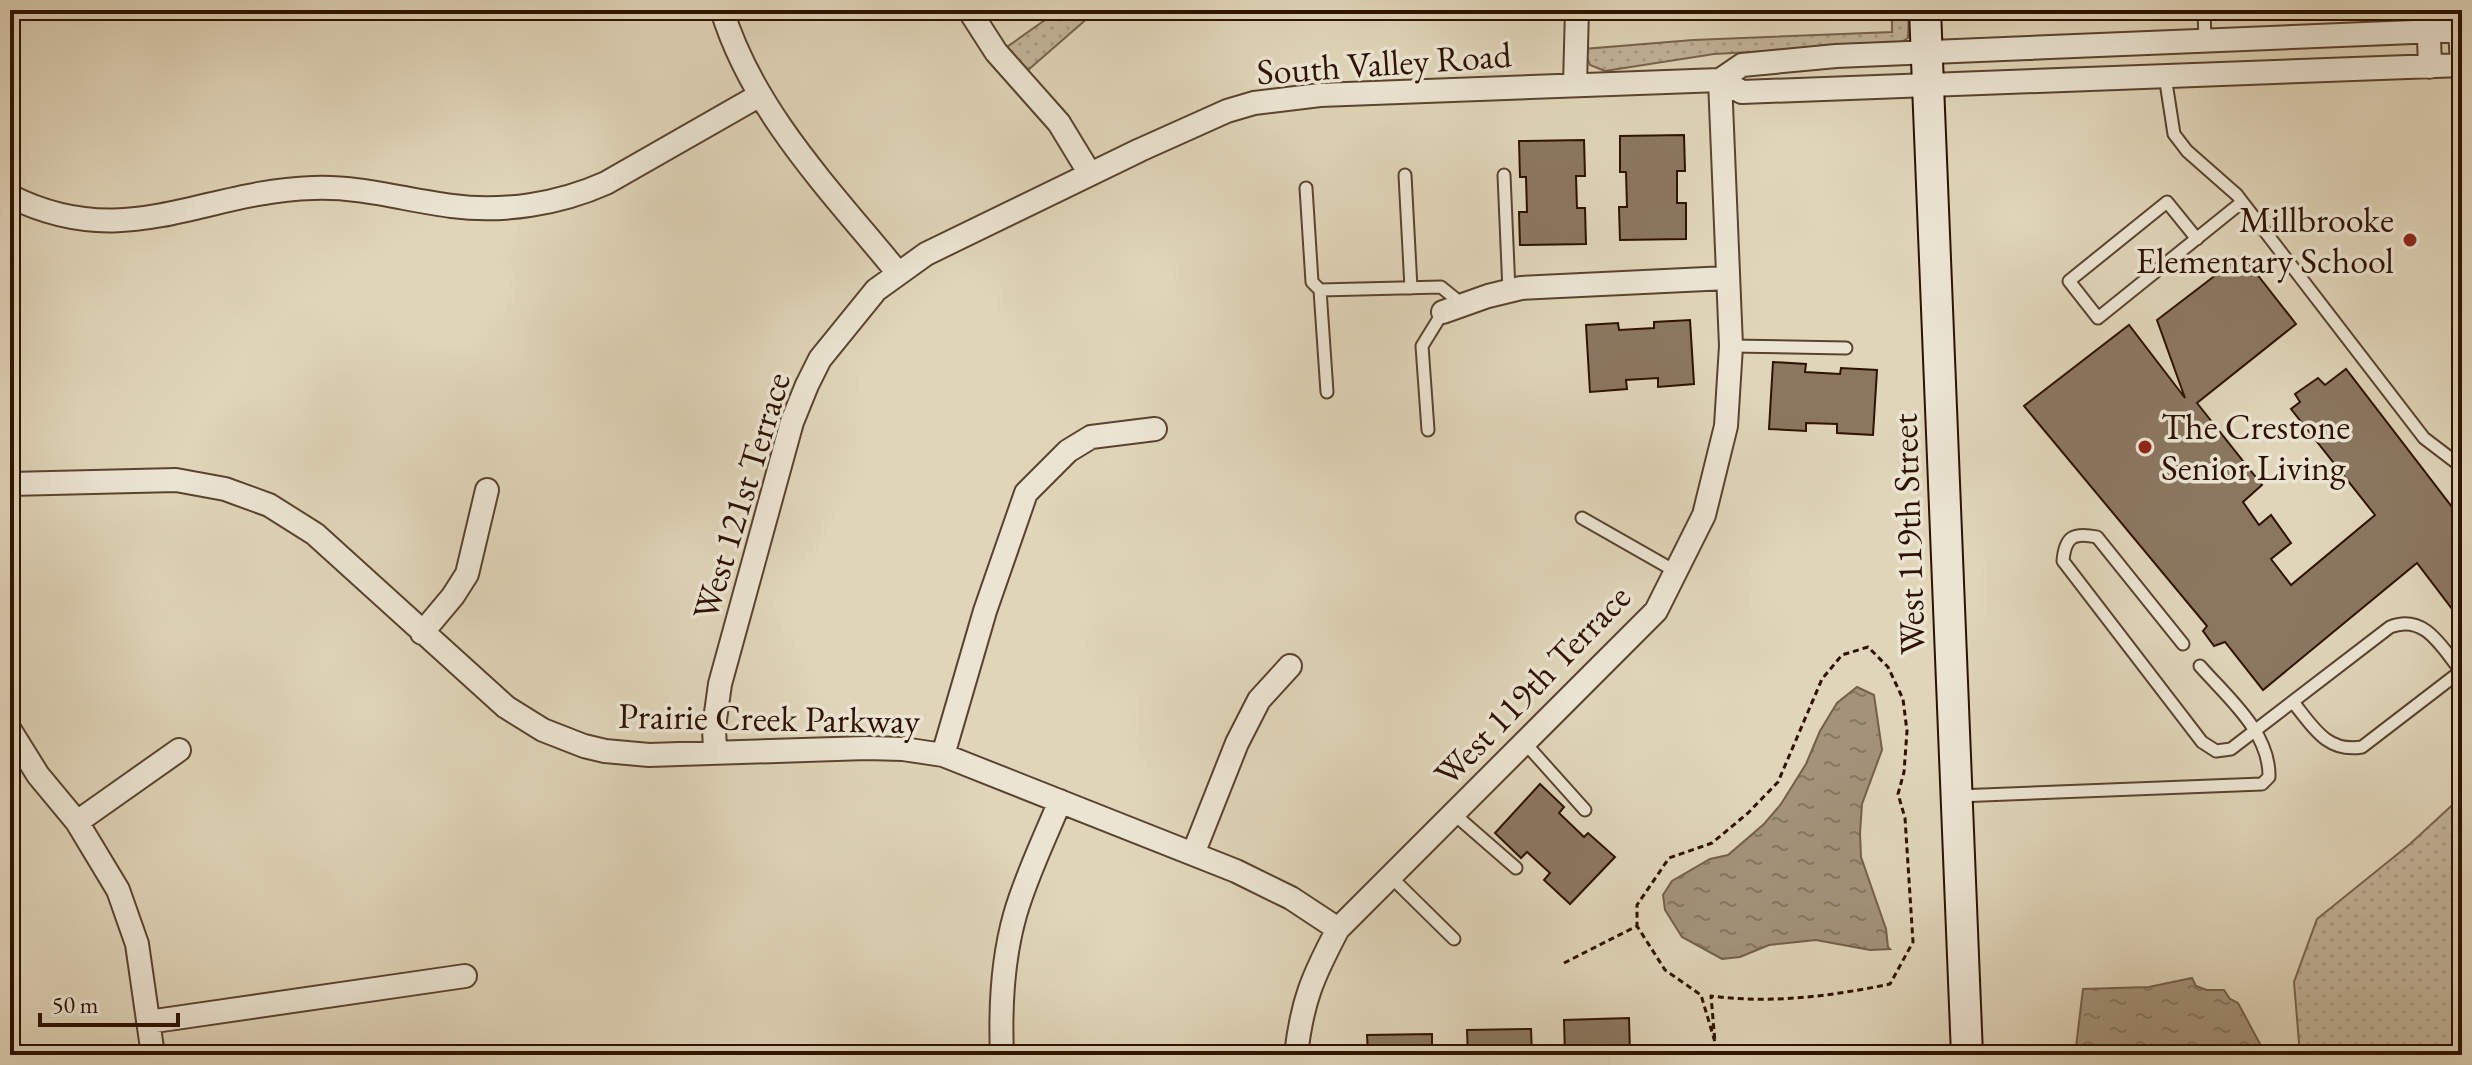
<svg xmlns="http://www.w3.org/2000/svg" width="2472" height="1065" viewBox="0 0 2472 1065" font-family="'EB Garamond',serif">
<defs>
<pattern id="grass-dots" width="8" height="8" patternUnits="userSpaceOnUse" patternTransform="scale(2)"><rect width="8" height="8" fill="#c2b49a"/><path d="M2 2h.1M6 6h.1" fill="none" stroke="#a79a83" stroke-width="1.8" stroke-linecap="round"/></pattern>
<pattern id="forest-firs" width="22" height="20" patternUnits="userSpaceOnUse" patternTransform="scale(2)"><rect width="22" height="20" fill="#c2b49a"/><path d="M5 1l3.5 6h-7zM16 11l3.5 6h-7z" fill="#a79a83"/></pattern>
<pattern id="water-ripples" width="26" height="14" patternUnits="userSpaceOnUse" patternTransform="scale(2)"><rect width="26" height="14" fill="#a3937a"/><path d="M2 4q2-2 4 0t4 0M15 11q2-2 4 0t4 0" fill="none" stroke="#857762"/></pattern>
</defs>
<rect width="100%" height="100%" fill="#e0d5b9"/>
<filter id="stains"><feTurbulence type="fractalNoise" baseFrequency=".0025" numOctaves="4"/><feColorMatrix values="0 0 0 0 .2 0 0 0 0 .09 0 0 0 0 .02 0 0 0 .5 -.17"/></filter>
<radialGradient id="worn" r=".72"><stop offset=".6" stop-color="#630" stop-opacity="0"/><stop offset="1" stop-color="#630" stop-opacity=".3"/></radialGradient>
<!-- grass -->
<path fill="url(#grass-dots)" stroke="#78634d" stroke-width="2" d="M 1059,10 L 1097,10 L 1028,70 L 1007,47 Z
M 1892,10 L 1909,10 L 1908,38 L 1898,44 L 1714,54 L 1605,71 L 1590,65 L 1584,49 L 1693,40 L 1892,32 Z
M 2462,796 L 2462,1055 L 2300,1055 L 2294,982 L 2317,919 L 2410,844 Z"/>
<!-- forest -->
<path fill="url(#forest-firs)" stroke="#78634d" stroke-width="2" d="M 10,995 L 21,1055 L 10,1055 Z"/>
<!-- water -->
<path fill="url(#water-ripples)" stroke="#745f49" stroke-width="2" d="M 1857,687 L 1874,695 L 1882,750 L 1862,804 L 1860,833 L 1861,857 L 1886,929 L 1888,947 L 1890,949 L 1870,950 L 1816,940 L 1769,945 L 1740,957 L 1722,959 L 1682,937 L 1665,910 L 1663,895 L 1672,881 L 1710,859 L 1728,855 L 1764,824 L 1781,804 L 1806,764 L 1820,731 L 1837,703 Z
M 2192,978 L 2196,986 L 2207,990 L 2224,990 L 2230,999 L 2238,1003 L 2266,1055 L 2075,1055 L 2083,989 L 2149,987 Z"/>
<!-- building -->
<path fill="#8b7760" stroke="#2e1200" stroke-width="2" d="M 1684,135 L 1685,171 L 1677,171 L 1677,203 L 1686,203 L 1686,239 L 1620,240 L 1619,207 L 1627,207 L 1626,172 L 1620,172 L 1620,136 Z
M 1584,140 L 1585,176 L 1576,176 L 1577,208 L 1585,208 L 1586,244 L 1520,245 L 1519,212 L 1527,212 L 1526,177 L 1520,177 L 1519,141 Z
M 2242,255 L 2296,324 L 2197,403 L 2262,485 L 2243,502 L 2259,525 L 2271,515 L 2291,543 L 2271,559 L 2291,585 L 2375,515 L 2291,409 L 2300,402 L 2295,394 L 2318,378 L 2325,385 L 2346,369 L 2462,520 L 2462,622 L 2417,563 L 2263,690 L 2225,642 L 2214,646 L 2203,631 L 2207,626 L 2024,406 L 2129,325 L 2185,398 L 2157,320 Z
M 1690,320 L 1694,384 L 1658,387 L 1658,378 L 1626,380 L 1627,389 L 1590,392 L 1586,325 L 1618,323 L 1619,330 L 1654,328 L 1654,322 Z
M 1773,362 L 1806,364 L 1805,372 L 1840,374 L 1841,368 L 1877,370 L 1873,435 L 1837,433 L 1837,424 L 1806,423 L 1806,431 L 1769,429 Z
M 1540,784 L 1564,807 L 1559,813 L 1584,837 L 1588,833 L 1615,857 L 1570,904 L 1544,880 L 1550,873 L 1527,852 L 1521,858 L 1495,833 Z
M 1629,1018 L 1630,1055 L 1565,1055 L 1564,1020 Z
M 1531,1029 L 1532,1055 L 1468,1055 L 1467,1030 Z
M 1432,1034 L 1432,1055 L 1368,1055 L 1367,1035 Z"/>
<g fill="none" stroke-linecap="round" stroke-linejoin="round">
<defs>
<path id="lane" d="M 2204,10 L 2205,41
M 2165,76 L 2174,134 L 2187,151 L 2237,195 L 2424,438 L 2462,467
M 1405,175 L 1411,288
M 1504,175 L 1509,291
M 1306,188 L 1312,282 L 1320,290 L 1327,392
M 2197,239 L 2167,202 L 2069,281 L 2098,318 L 2242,202
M 1320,290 L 1441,287 L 1462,304
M 1731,346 L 1846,348
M 1428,430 L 1422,346 L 1443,312
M 1582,518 L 1675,571
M 2183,644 L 2097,537 C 2073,532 2065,537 2063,561 L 2202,742 L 2216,751 L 2231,749 L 2390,627 C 2425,613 2442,648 2461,671 L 2362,747 C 2327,753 2313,727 2293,702
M 1525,743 L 1585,810
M 1957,796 L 2262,784 L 2269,777 C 2270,732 2227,697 2200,666
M 1454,814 L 1516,868
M 1390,876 L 1454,939
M 1545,1053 L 1545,1055"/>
<path id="street" d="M 722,10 C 753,112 832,192 898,273
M 969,10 L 996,52 L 1059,123 L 1090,174
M 2428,10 L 2430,67
M 2459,10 L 2462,65
M 1720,80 L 1742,65 L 1836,56 L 2462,30
M 1575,84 L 1577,10
M 10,196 C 125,254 202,191 313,188 C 360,186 405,200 452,206 C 503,213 559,204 606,183 L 760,95
M 1443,312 L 1488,296 L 1521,288 L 1727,278
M 10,484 L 176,480 L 225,489 L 269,505 L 315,534 L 506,707 L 543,730 L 584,746 L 605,751 L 649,755 L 867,748 L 903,749 L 943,755 L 1236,871 L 1291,898 L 1338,929
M 422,633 L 453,596 L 467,574 L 487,490
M 10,730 L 38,775 L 77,822 L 118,890 L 137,944 L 153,1055
M 715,752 L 714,727 L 720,684 L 792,422 L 807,385 L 820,359 L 876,290 L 926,254 L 1140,150 L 1227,111 L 1254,103 L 1320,95 L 1720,80 L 1742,92 L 2462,65
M 943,755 L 985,611 L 1026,493 L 1068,451 L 1091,437 L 1155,429
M 77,822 L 179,750
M 1193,854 L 1237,743 L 1259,700 L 1290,666
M 148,1022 L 465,976
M 1002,1055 C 1000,1008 1002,961 1015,915 C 1026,876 1045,838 1060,801
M 1296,1055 C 1302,1001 1313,976 1338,929 L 1656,611 L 1704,515 L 1726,426 L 1731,346 L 1720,80"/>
<path id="secondary" d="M 1925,10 L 1967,1055"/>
</defs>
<!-- lane casing -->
<use href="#lane" stroke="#5a432e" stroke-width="15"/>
<!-- street casing -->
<use href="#street" stroke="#5a432e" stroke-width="26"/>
<!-- secondary casing -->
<use href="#secondary" stroke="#2e1200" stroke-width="34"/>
<!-- path -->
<path stroke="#2e1200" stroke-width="3" stroke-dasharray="6 4" stroke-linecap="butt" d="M 1564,963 L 1637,926 L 1637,905 L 1669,858 L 1712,843 L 1748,813 L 1778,782 L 1822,679 L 1842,655 L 1868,647 L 1888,667 L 1903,699 L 1907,731 L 1904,772 L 1898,794 L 1905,818 L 1913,942 L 1890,984 C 1832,996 1771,1004 1711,996 L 1715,1042 L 1701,995 L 1665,970 L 1637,926"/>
<!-- lane -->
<use href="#lane" stroke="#ebe4d2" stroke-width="11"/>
<!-- street -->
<use href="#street" stroke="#ebe4d2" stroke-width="22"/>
<!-- secondary -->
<use href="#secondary" stroke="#ebe4d2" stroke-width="30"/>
</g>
<!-- markers -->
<g fill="#8f2418" stroke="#ebe4d2" stroke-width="3">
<circle cx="2410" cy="240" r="8"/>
<circle cx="2145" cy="447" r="8"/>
</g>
<g text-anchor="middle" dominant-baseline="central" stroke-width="7" stroke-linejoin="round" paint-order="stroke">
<!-- street labels -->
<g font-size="36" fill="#2e1200" stroke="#ebe4d2">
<text transform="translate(1384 63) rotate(-4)">South Valley Road</text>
<text transform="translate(741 496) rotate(-73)">West 121st Terrace</text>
<text transform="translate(1908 534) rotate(-92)">West 119th Street</text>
<text transform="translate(1532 685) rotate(-46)">West 119th Terrace</text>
<text transform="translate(769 718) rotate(1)">Prairie Creek Parkway</text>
</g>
<!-- poi labels -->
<g font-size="36" fill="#2e1200" stroke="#ebe4d2" text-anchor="end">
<text x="2394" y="219">Millbrooke<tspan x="2394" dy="41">Elementary School</tspan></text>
<text x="2161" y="426" text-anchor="start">The Crestone<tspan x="2161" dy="41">Senior Living</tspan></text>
</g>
</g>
<!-- margin -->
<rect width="2472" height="1065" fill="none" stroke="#e0d5b9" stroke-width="40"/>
<rect x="12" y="12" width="2448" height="1041" fill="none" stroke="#2e1200" stroke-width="4"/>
<rect x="20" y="20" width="2432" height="1025" fill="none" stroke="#2e1200" stroke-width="2"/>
<!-- scale -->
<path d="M40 1013v12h138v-12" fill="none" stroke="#2e1200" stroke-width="4"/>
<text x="52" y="1013" font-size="24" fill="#2e1200" stroke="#ebe4d2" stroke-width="6" paint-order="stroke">50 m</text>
<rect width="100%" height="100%" filter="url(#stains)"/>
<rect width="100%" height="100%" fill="url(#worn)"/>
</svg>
